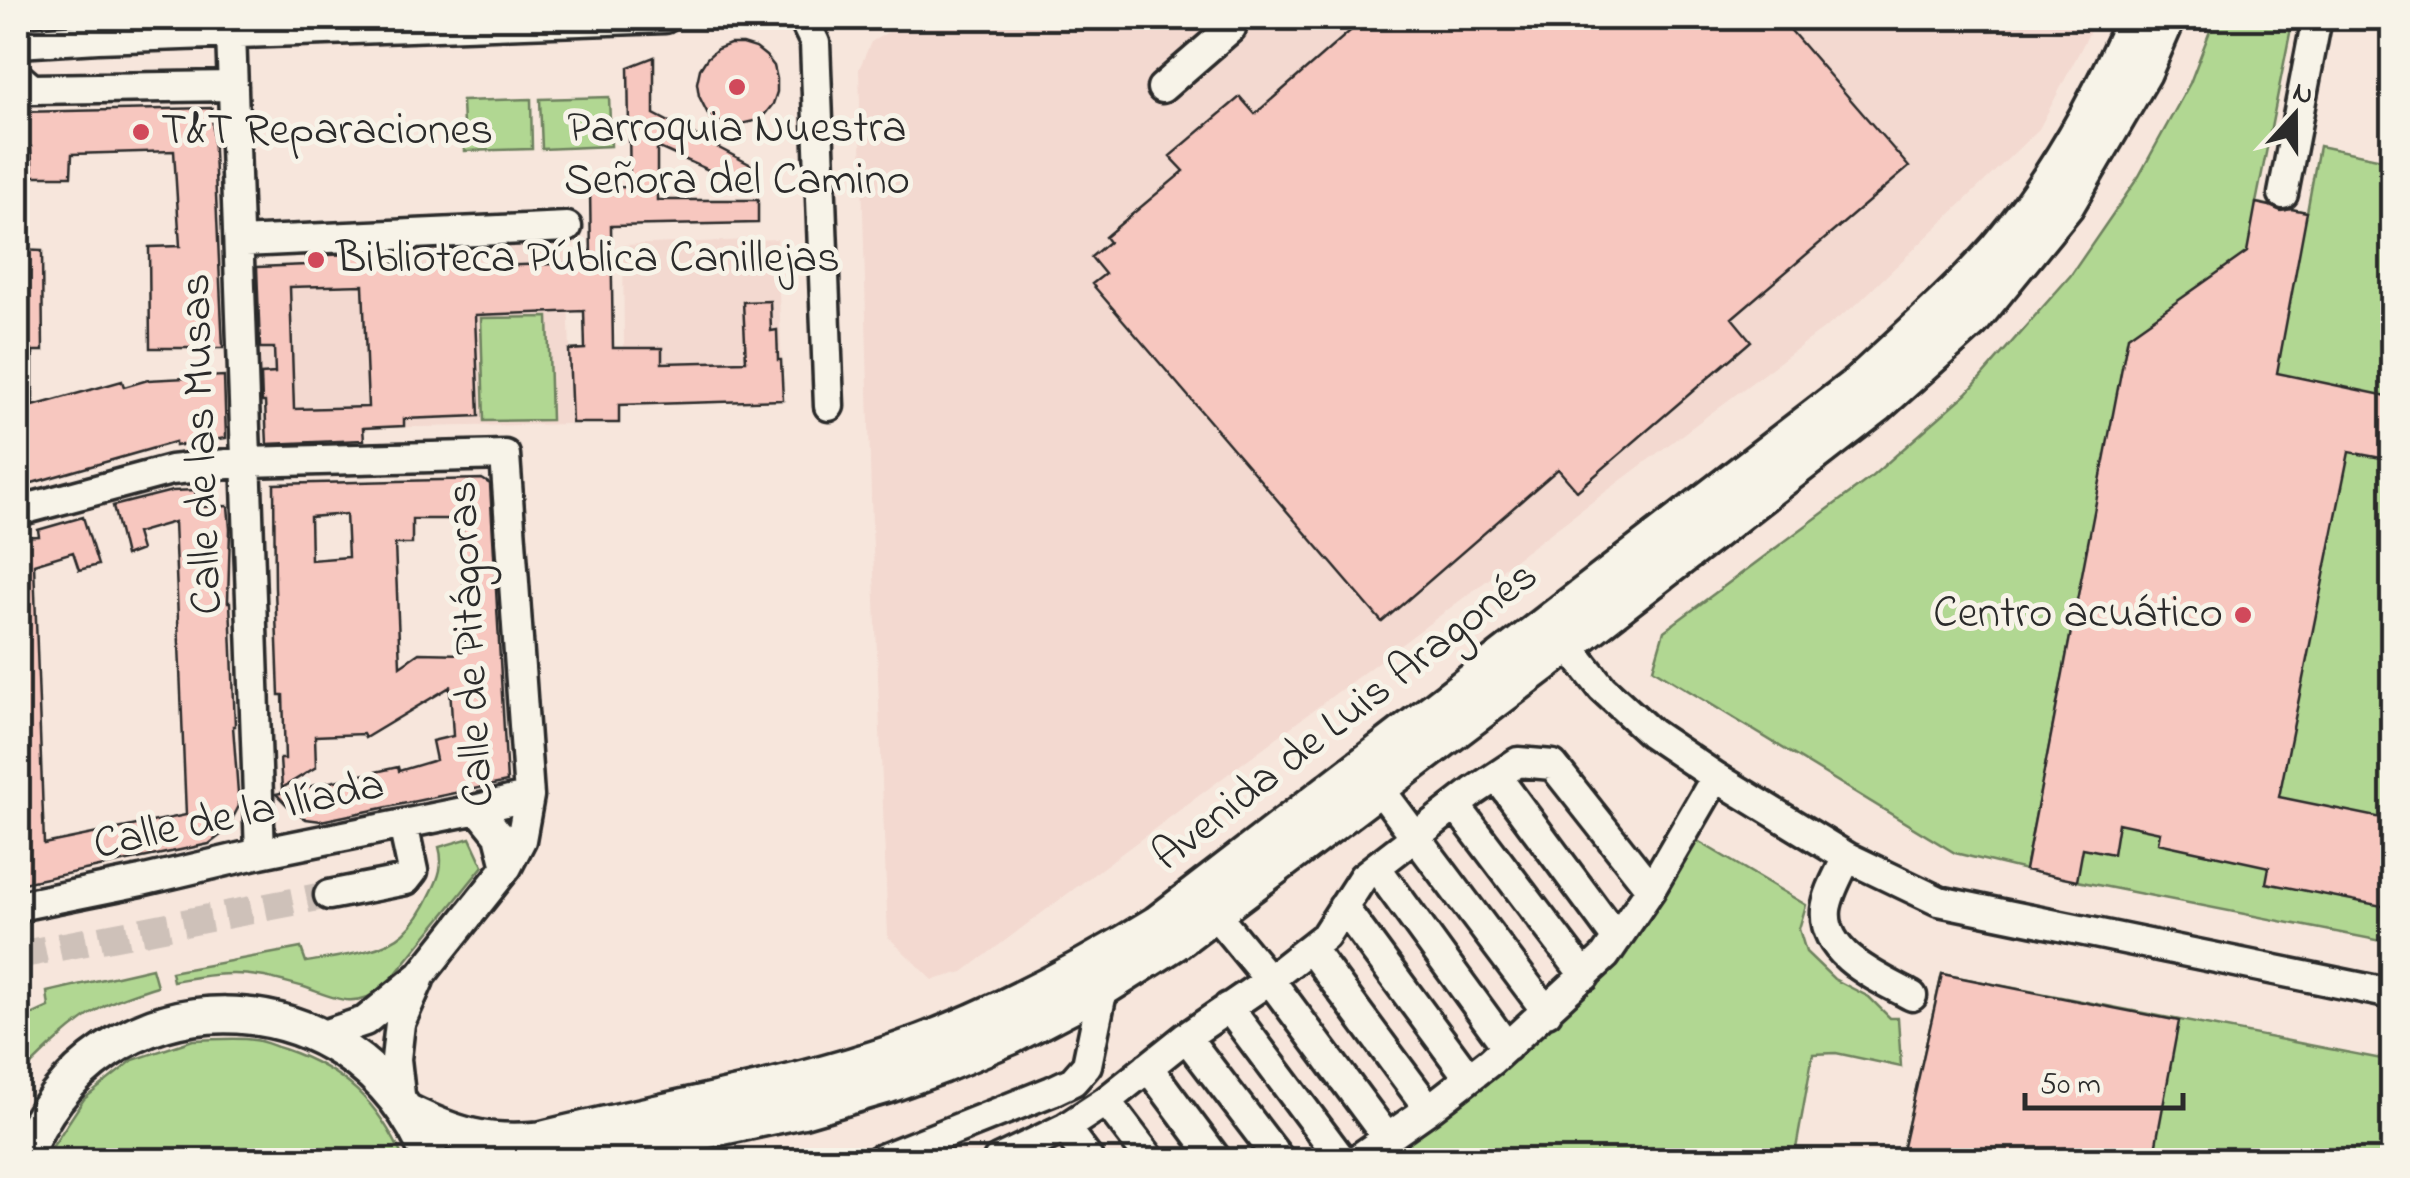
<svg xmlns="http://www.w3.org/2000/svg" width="2410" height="1178" viewBox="0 0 2410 1178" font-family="'Indie Flower',sans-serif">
<rect width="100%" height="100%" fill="#f7e6dc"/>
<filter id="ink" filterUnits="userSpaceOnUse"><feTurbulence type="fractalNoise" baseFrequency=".01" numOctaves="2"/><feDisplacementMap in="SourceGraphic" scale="20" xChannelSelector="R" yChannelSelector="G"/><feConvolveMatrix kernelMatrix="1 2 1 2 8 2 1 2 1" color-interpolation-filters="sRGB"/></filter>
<g filter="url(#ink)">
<!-- built -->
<path fill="#f3d9d0" d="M 1058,18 L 2097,18 L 2039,129 L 1857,304 L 963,972 L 933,980 L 888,937 L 871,497 L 859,69 L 871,42 L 895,28 L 1057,20 Z
M 777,239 L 783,400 L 620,405 L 619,423 L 364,428 L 363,441 L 267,444 L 265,403 L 261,402 L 257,267 L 306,265 L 306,253 L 566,245 L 570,350 L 624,348 L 623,245 Z"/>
<!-- green -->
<path fill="#b1d792" stroke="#6e815e" stroke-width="2.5" d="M 2215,18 L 2293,18 L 2256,203 L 2307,212 L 2319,146 L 2392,161 L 2392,943 L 2077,881 L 2028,867 L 2073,622 L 2025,870 L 1955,853 L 1653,669 L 1664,631 L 1870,478 L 1967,393 L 2071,275 L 2139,176 L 2190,83 Z
M 609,97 L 611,146 L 542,149 L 540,99 Z
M 531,99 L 532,149 L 464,151 L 462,101 Z
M 548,317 L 551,420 L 484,421 L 481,318 Z
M 470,838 L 483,866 L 384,988 C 353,1010 335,998 304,987 C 289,983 273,978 258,976 C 230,971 201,976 173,981 L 171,972 L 301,948 L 306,962 C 335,957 382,953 404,933 C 415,923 425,906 431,893 C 439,878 444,864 439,847 Z
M 1696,840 L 1806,905 L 1799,929 L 1806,952 L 1834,979 L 1869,997 L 1890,1018 L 1898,1018 L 1901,1067 L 1836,1053 L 1813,1054 L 1794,1160 L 1373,1160 L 1647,917 Z
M 152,968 L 157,986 C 139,992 120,997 104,1006 C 72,1024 44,1052 18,1078 L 18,1021 L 49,1007 L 47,992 Z
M 1942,974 L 2392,1061 L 2392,1160 L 1900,1160 Z
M 193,1040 C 212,1040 235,1037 254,1040 C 264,1041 274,1046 284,1049 C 345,1070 378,1102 404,1160 L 47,1160 L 49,1152 L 84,1099 L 133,1060 Z"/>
<!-- building -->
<path fill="#f7c7bf" stroke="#2b2b2b" stroke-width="2.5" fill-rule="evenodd" d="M 1365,18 L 1780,18 L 1909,167 L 1732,318 L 1751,341 L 1577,491 L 1558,469 L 1382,622 L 1092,284 L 1105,274 L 1091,257 L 1109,242 L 1105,237 L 1184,171 L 1170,156 L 1240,97 L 1255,114 Z
M 730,44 L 743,44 L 756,48 L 766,56 L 774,66 L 777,79 L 777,92 L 773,104 L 765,114 L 754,121 L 741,124 L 712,122 L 699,96 L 697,83 L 700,69 L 707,58 L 717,49 Z
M 654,57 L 654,114 L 757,168 L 758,192 L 657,147 L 657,200 L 758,200 L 758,223 L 611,226 L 613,348 L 662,348 L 662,363 L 746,361 L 743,302 L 770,301 L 771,331 L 777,330 L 778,360 L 781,360 L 783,400 L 619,405 L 619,423 L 572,423 L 569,350 L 585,349 L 584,311 L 475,315 L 479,416 L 404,419 L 404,426 L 363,428 L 364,440 L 267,444 L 265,402 L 262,402 L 261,374 L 275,373 L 274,348 L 260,348 L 257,267 L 307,265 L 306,256 L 393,252 L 394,269 L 584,263 L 583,260 L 591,260 L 590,188 L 630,187 L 628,67 ZM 363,285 L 368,407 L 294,409 L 290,287 Z
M 212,108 L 223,348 L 150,348 L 149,247 L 180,246 L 174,151 L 72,154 L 71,176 L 33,176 L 31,147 L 18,148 L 18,112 Z
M 2256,203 L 2270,206 L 2281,211 L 2291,209 L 2307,212 L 2277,373 L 2392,397 L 2392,460 L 2349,452 L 2279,797 L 2392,820 L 2392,908 L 2266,883 L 2269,867 L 2158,843 L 2160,832 L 2118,823 L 2113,854 L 2083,848 L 2077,881 L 2025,870 L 2128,336 L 2247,252 Z
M 18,250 L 42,251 L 43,351 L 33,351 L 33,406 L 122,381 L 124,387 L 148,380 L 224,376 L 226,438 L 175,446 L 175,442 L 18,487 Z
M 482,479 L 490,484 L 507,782 L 321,821 L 306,819 L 291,809 L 276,794 L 398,767 L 399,771 L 436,760 L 432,741 L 453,736 L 450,687 L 365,738 L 363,734 L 315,736 L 316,767 L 282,788 L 280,759 L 285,759 L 283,695 L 279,695 L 275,588 L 274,484 ZM 346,514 L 348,557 L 311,560 L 310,517 ZM 412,519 L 462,519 L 466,654 L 419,653 L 400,666 L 395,544 L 412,544 Z
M 195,490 L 197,507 L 228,506 L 230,529 L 228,602 L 230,602 L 235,726 L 233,726 L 239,806 L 226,831 L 209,844 L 18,884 L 18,537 L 39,536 L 38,530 L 83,517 L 98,565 L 79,570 L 73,552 L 34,564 L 44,844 L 186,815 L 174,522 L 136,533 L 141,550 L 125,556 L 113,506 L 172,491 Z
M 1942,974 L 2179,1021 L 2153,1160 L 1900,1160 Z"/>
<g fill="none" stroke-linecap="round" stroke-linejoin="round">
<!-- minor-tunnel -->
<path stroke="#cec1b9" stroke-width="28" stroke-dasharray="28 14" stroke-linecap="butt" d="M 18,955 L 329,895"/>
<defs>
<path id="minor" d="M 803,18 L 815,43 L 829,406
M 231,33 L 260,853
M 18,43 L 98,38 L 665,18
M 18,77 L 32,89 L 233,86
M 1162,88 L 1231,28 L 1231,18
M 2283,194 L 2317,18
M 240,242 L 567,227
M 18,511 L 171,470 L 246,462 L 505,455 L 529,796 L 521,840 L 507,867 L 421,975 L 365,1021 L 320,1036
M 1556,630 L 1602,688 L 1651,733 L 1716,777 L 1847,857 L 1939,901 L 2392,994
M 1497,777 L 1617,939
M 1379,788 L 1547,1012
M 1456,806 L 1585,976
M 478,809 L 499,835 L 507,867
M 1847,857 C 1840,873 1828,892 1826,910 C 1822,955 1879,978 1912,996
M 1376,867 L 1507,1047
M 329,895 L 406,880 L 413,871 L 403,824
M 18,906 L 141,881 L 260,853 L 478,809 L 529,796
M 1343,907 L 1469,1078
M 1214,913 L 1276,988 L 1388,1139
M 1310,948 L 1429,1109
M 1228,1007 L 1342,1160
M 1186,1037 L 1280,1160
M 1148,1067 L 1217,1160
M 1106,1101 L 1151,1160
M 401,1104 L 396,1059 L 400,1023 L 419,980
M 1065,1128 L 1089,1160
M 879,1160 L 1052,1091 L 1073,1081 L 1087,1065 L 1103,988
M 998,1160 L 1065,1128 L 1106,1101 L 1186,1037 L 1269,980 L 1325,936 L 1363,877 L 1473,792 L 1518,762 L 1553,765 L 1651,889
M 1356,1160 L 1429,1109 L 1491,1061 L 1605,956 L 1651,889 L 1716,777"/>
<path id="major" d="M 407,1112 C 456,1136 486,1145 540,1140 C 652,1112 765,1094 875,1059 C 975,1027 1068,979 1157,924 L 1858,384 C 1905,340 1954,298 1997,249 C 2055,181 2100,100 2135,18
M 22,1160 C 96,965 355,968 431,1160
M 564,1160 L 801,1110 L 887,1085 L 942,1065 L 1011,1036 L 1103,988 L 1174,943 L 1568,645 L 1877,405 L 1972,320 L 2066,205 L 2143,73 L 2167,18"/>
</defs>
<!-- minor casing -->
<use href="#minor" stroke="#2b2b2b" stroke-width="35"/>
<!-- major casing -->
<use href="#major" stroke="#2b2b2b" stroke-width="42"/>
<!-- minor -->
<use href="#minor" stroke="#f7f3e8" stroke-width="28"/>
<!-- major -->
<use href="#major" stroke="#f7f3e8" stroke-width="35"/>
</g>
</g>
<!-- markers -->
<g fill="#d1495b" stroke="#f7f3e8" stroke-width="4">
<circle cx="737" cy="87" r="10"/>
<circle cx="141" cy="132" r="10"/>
<circle cx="316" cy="260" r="10"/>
<circle cx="2243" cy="615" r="10"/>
</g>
<g text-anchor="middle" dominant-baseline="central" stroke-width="10" stroke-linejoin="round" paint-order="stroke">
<!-- poi labels -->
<g font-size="45" fill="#2b2b2b" stroke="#f7f3e8" text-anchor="start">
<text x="737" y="130" text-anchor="middle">Parroquia Nuestra<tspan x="737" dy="52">Señora del Camino</tspan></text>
<text x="161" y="132">T&amp;T Reparaciones</text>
<text x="336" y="260">Biblioteca Pública Canillejas</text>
<text x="2223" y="615" text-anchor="end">Centro acuático</text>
</g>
<!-- street labels -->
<g font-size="45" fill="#2b2b2b" stroke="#f7f3e8">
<text transform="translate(203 444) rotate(-92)">Calle de las Musas</text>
<text transform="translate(472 644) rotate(-93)">Calle de Pitágoras</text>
<text transform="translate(1346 717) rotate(-38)">Avenida de Luis Aragonés</text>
<text transform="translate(239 816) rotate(-12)">Calle de la Ilíada</text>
</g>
</g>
<!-- margin -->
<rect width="2410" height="1178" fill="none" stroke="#f7f3e8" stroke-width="60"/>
<rect x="30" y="30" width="2350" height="1118" fill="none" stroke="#2b2b2b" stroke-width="4" filter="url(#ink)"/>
<!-- north arrow -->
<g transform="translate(2295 115) rotate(21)" stroke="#f7f3e8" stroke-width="8" paint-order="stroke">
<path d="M0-8L18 38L0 25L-18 38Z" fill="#2b2b2b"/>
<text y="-15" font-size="28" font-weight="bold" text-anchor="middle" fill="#2b2b2b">N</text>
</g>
<!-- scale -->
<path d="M2025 1093v15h158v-15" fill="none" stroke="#2b2b2b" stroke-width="5"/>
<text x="2040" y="1093" font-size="30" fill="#2b2b2b" stroke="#f7f3e8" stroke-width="8" paint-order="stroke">50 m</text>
</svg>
